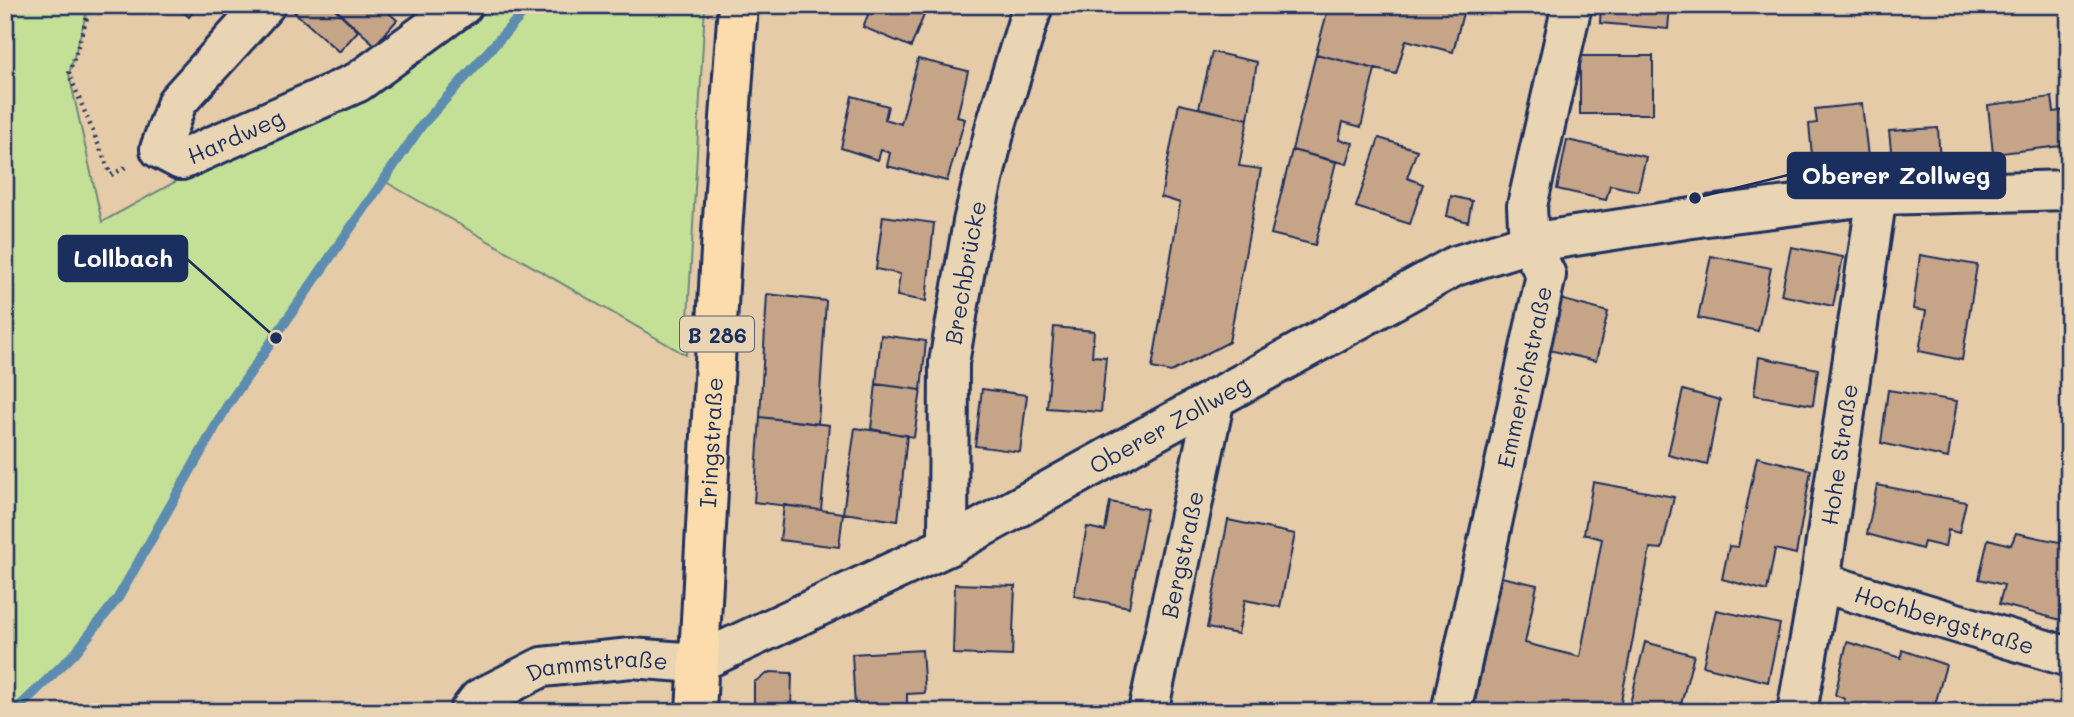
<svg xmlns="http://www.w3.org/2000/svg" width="2074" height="717" viewBox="0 0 2074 717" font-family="Mali,sans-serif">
<rect width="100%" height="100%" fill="#e5cba8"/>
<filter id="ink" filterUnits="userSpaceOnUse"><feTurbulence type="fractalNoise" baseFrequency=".0143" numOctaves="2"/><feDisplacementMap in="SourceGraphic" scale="14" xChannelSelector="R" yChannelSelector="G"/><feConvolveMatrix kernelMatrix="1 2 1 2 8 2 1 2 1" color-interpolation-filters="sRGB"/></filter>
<g filter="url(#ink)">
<!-- green -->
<path fill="#c4e097" stroke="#70887a" stroke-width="2" d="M 5,5 L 89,5 L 69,74 L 102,222 L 463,24 L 485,5 L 530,5 L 422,125 L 227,406 L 118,598 L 75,653 L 14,712 L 5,712 Z
M 536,5 L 705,5 L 686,355 L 386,182 L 425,127 Z"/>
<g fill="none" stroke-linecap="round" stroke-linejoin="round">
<!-- stream -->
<path stroke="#5c8db1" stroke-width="10" d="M 14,712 L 75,653 L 118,598 L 227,406 L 422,125 L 530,5"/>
</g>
<!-- building -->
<path fill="#c6a488" stroke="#1b2f5e" stroke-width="2" d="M 175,5 L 198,5 L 189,17 Z
M 294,5 L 331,5 L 358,31 L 339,52 L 291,9 Z
M 331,5 L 380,5 L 397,20 L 375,45 Z
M 872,5 L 899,5 L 924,15 L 911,47 L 863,27 Z
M 1329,5 L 1465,5 L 1453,52 L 1406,40 L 1396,74 L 1316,54 Z
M 1601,5 L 1670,5 L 1668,29 L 1600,23 Z
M 1212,52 L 1257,62 L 1248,119 L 1199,108 Z
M 1316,54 L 1375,69 L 1361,127 L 1343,122 L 1339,140 L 1353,143 L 1347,164 L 1292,150 Z
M 1580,56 L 1653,56 L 1653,114 L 1580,114 Z
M 918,59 L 968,71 L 957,117 L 965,119 L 947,181 L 887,166 L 890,153 L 881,150 L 878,160 L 841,148 L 852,96 L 888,106 L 885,119 L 901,124 Z
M 2052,97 L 2054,112 L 2069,110 L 2069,145 L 1993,154 L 1988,105 Z
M 1179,104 L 1248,119 L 1239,166 L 1261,169 L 1229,342 L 1171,372 L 1152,368 L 1180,203 L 1161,197 Z
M 1862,104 L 1868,157 L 1822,162 L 1821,154 L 1812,155 L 1809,124 L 1817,123 L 1815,109 Z
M 1938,128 L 1940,165 L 1893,169 L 1889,131 Z
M 1379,138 L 1417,150 L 1407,178 L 1423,184 L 1410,224 L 1356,207 Z
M 1567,140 L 1646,157 L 1638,191 L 1610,185 L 1606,200 L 1557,189 Z
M 1292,150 L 1336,162 L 1315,245 L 1271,234 Z
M 1451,196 L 1472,201 L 1468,222 L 1447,216 Z
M 883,216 L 934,223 L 926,301 L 897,296 L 900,274 L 876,269 Z
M 1791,247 L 1843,257 L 1833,306 L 1781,295 Z
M 1920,255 L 1977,265 L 1962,360 L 1919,351 L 1926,311 L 1913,309 Z
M 1711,256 L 1771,268 L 1758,331 L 1698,318 Z
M 767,294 L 826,301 L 818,424 L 760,417 Z
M 1560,299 L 1608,312 L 1596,361 L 1549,350 Z
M 1054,327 L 1094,331 L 1092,356 L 1106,357 L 1101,412 L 1047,408 Z
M 881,335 L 926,341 L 921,390 L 876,384 Z
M 1759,357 L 1818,369 L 1813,405 L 1754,395 Z
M 876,384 L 921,390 L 914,437 L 871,429 Z
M 982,389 L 1027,395 L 1020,452 L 975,446 Z
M 1683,390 L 1720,400 L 1707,465 L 1668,455 Z
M 1888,390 L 1957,401 L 1948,458 L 1881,443 Z
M 760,417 L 829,425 L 821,510 L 754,502 Z
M 855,428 L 907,435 L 898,521 L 843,513 Z
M 1757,457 L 1811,470 L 1796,554 L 1775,549 L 1767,591 L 1722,579 L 1729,546 L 1738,547 Z
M 1593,482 L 1674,497 L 1662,549 L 1650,548 L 1619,712 L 1473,712 L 1501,577 L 1537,585 L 1525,643 L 1580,657 L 1602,539 L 1584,534 Z
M 1877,485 L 1966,502 L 1959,533 L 1948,530 L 1945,547 L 1924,542 L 1922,549 L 1867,534 Z
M 1110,502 L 1147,509 L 1129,607 L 1074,596 L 1087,527 L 1105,531 Z
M 784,505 L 843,513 L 839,547 L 780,540 Z
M 1228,520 L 1295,534 L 1280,607 L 1245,600 L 1238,634 L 1207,628 Z
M 2016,533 L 2069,544 L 2069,622 L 1999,604 L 2004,585 L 1979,579 L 1988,539 L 2011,545 Z
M 955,584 L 1015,586 L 1012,656 L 953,654 Z
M 1716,610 L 1780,624 L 1768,682 L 1703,666 Z
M 1645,642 L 1694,655 L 1679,712 L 1628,712 Z
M 1847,642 L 1901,658 L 1902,650 L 1946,665 L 1933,712 L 1900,712 L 1879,706 L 1878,712 L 1842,709 L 1845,699 L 1835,695 Z
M 922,650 L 925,693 L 907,694 L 907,712 L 865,712 L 864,707 L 855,708 L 852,654 Z
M 770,672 L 792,673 L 791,712 L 754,712 L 754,682 Z"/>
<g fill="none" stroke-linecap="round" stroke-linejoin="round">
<defs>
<g id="minor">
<path id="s1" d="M 265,5 L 177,102 L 160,149 L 181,160 L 358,82 L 463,5"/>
<path id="s2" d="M 948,546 L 949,363 L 973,222 L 996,125 L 1033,5"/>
<path id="s3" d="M 1820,582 L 2069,657"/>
<path id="s4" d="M 469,712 L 479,699 L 542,667 L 631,658 L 697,663 L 948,546 L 1455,266 L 1529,243 L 1699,217 L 1877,195 L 2069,190"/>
<path id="s5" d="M 1148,712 L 1215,398"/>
<path id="s6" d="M 1451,712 L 1546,275 L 1529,243 L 1527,206 L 1572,5"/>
<path id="s7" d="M 1797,712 L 1820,582 L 1877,195"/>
</g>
<g id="major">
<path id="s8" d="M 696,712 L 722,232 L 738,5"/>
</g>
</defs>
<!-- minor casing -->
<use href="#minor" stroke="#1b2f5e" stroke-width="44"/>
<!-- major casing -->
<use href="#major" stroke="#1b2f5e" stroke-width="44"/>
<!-- path -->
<path stroke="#1b2f5e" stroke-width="4.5" stroke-dasharray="2 5" stroke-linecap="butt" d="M 91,5 L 69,74 L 111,175 L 128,166"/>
<!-- minor -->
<use href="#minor" stroke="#e9d5b3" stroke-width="38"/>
<!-- major -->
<use href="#major" stroke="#fcdcac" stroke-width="38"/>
</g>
</g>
<g text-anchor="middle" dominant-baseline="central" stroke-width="5" stroke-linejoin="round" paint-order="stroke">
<!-- shield labels -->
<rect fill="#e9d5b3" stroke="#596178" stroke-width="2" x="680" y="316.5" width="74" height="35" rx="5"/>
<g font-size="21" font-weight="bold" fill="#1b2f5e">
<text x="717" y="334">B 286</text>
</g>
<!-- street labels -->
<g font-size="23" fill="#1b2f5e" stroke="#e9d5b3">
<text stroke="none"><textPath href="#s1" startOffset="264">Hardweg</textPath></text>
<text stroke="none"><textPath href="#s2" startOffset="275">Brechbrücke</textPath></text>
<text stroke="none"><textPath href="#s6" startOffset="343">Emmerichstraße</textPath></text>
<text stroke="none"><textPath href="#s4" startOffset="772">Oberer Zollweg</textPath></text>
<text stroke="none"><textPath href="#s8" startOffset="270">Iringstraße</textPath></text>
<text stroke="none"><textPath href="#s7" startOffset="261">Hohe Straße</textPath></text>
<text stroke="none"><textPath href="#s5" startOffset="161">Bergstraße</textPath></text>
<text stroke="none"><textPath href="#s3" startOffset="130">Hochbergstraße</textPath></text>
<text stroke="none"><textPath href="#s4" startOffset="142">Dammstraße</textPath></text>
</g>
</g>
<!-- callouts -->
<path fill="none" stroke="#1b2f5e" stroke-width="2.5" d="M1695 198L1788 175M276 338L187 259"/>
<g fill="#1b2f5e" stroke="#e9d5b3" stroke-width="2.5">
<circle cx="1695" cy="198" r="7"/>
<circle cx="276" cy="338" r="7"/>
</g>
<g fill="#1b2f5e" stroke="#1b2f5e" stroke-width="2.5">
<rect x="1788" y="153" width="217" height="45" rx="7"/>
<rect x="59" y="236" width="128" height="45" rx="7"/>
</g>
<g font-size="24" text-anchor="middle" font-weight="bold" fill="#fff">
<text x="1896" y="184">Oberer Zollweg</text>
<text x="123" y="267">Lollbach</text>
</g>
<!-- margin -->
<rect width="2074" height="717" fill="none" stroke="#e9d5b3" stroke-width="28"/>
<rect x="14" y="14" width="2046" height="689" fill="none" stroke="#1b2f5e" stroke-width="2.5" filter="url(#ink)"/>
</svg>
